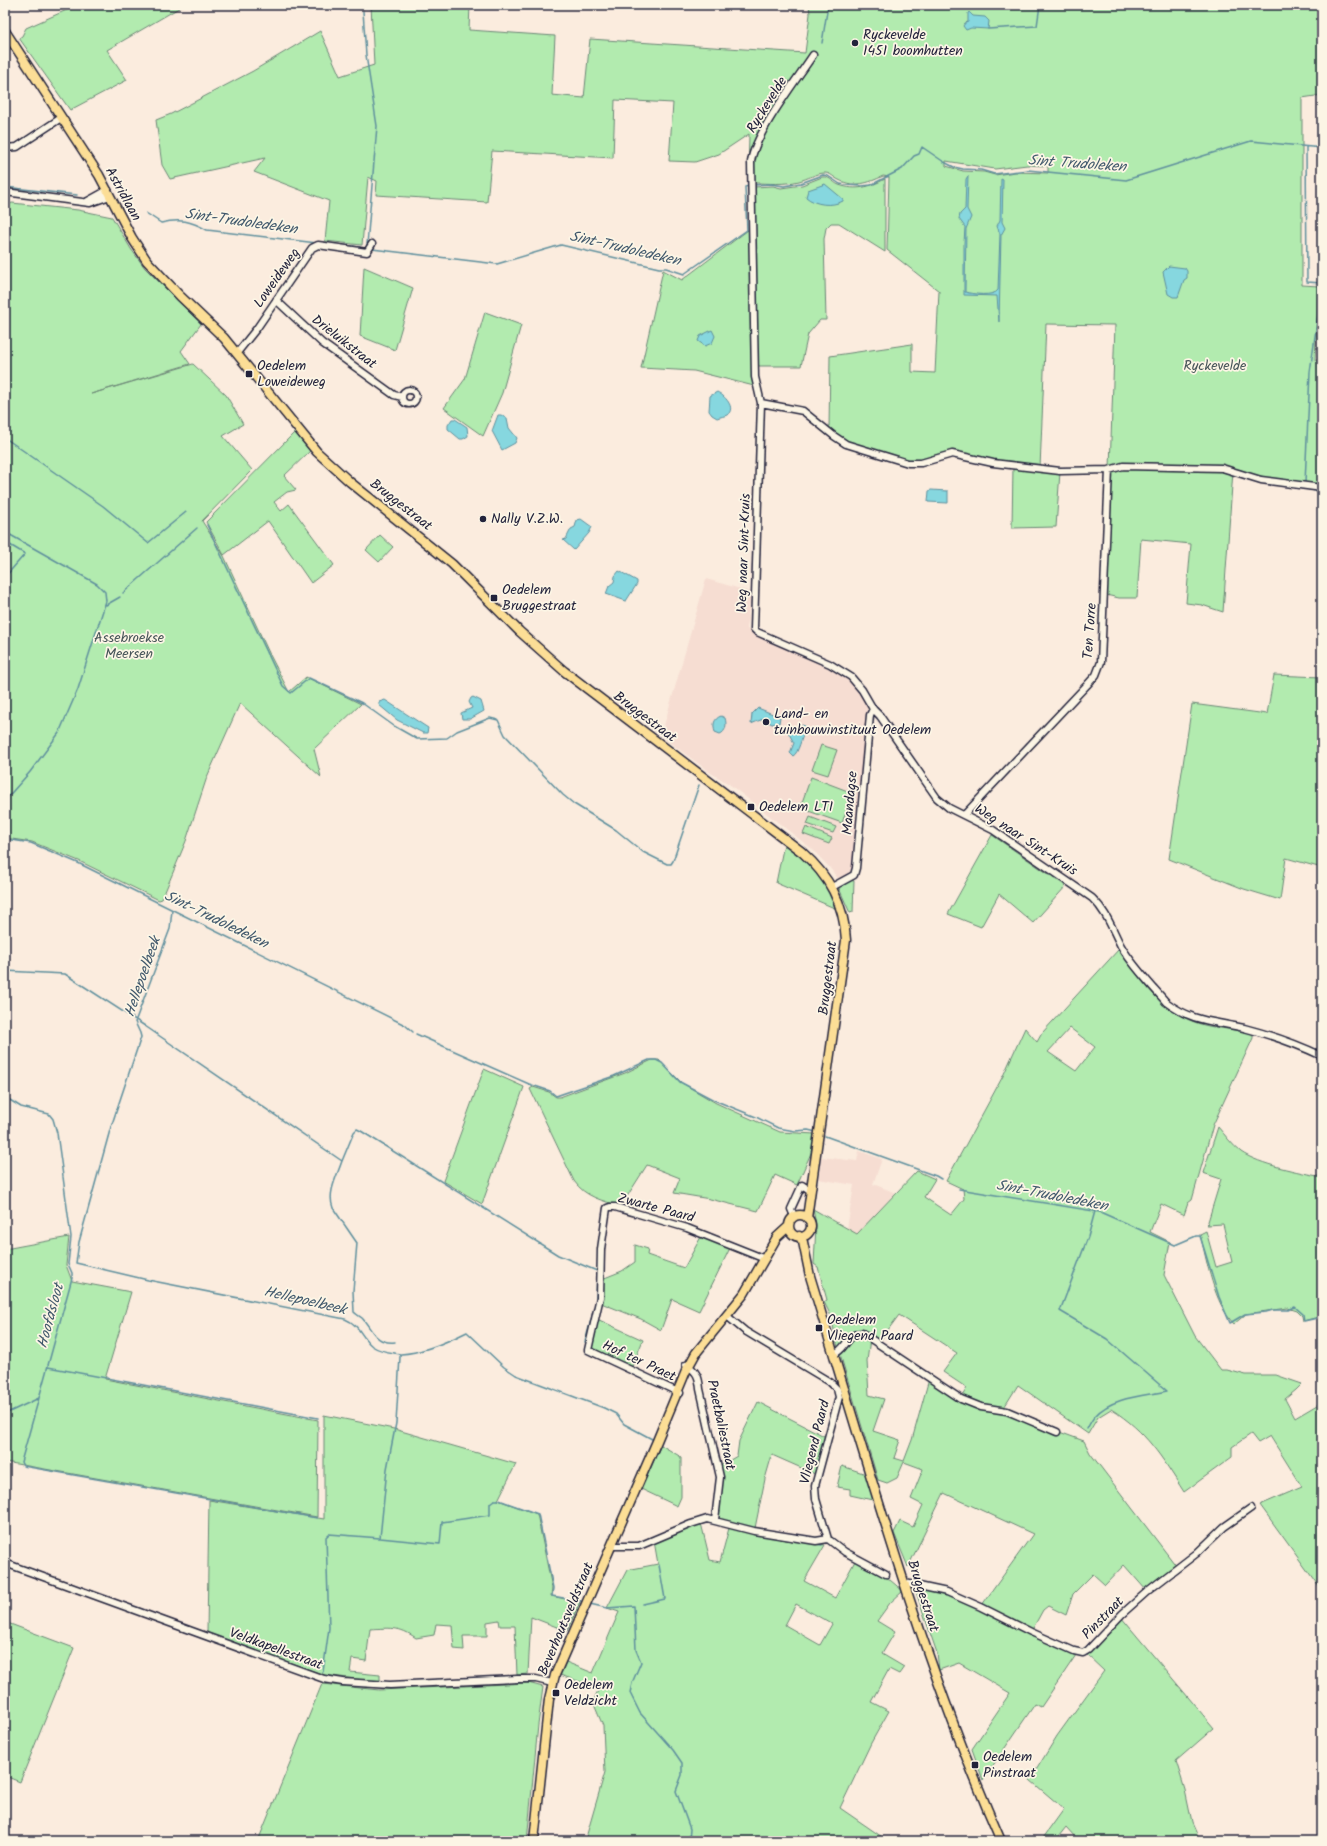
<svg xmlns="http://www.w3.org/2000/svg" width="1327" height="1846" viewBox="0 0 1327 1846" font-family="Kalam,sans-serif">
<rect width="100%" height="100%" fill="#fbecde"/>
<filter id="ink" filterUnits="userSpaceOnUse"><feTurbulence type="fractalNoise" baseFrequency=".025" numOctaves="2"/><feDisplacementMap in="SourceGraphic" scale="8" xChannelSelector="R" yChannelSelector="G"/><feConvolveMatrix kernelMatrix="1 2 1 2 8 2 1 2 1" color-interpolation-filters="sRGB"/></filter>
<g filter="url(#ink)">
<!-- built -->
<path fill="#f6ddd2" d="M 706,579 L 751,592 L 747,629 L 847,676 L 867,701 L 867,735 L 854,870 L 839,880 L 830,868 L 812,849 L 729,784 L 711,773 L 661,736 Z
M 859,1151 L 882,1159 L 873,1184 L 896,1193 L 857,1235 L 847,1229 L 854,1185 L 818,1179 L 821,1157 L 857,1161 Z"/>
<!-- green -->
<path fill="#b2ebaf" stroke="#6a8675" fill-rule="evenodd" d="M 78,5 L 184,5 L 107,50 L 127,80 L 70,110 L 19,38 L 22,36 L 26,28 Z
M 371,5 L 470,5 L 469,30 L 555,36 L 552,95 L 584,98 L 590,39 L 805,53 L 810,14 L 809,5 L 969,5 L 972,7 L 973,5 L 1322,5 L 1322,95 L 1302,98 L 1302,285 L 1319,286 L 1315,360 L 1322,361 L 1322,378 L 1320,378 L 1318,414 L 1322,414 L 1322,489 L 1315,488 L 1314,483 L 1313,485 L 1263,479 L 1230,468 L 1110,468 L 1115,325 L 1046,324 L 1040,468 L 1014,465 L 958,453 L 912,462 L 854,446 L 829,430 L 830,356 L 912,344 L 912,372 L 935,373 L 939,291 L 887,250 L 889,177 L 883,176 C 869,183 854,188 839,180 C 834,178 831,173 825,173 C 817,173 807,179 799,181 C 784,185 769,183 753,183 L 748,175 L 749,134 L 719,154 L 695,162 L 669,161 L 673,103 L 615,100 L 613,158 L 492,151 L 487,202 L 376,195 L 377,181 L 368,177 L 362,245 L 325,241 L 329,201 L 254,172 L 265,158 L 170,179 L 162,165 L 156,120 L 171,114 L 253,71 L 320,31 L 340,76 L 374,65 ZM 946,161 L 995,169 L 1027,165 L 1048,166 L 1048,173 L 1015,172 L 995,175 L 984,172 L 963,171 L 946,166 Z
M 822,177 C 830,176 832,182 839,185 C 856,191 870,187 885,179 L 885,252 L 839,223 L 831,223 L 826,228 L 824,239 L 826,320 L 820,320 L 808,334 L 801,366 L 756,366 L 754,386 L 694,371 L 641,368 L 663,270 L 682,280 L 752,227 L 754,187 L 773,186 L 781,188 L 802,185 Z
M 12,203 L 78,210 L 112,217 L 131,249 L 145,268 L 201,324 L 181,351 L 190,364 L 91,394 L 193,364 L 226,395 L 243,424 L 223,436 L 252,470 L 202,521 L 224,556 L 270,655 L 289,692 L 306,677 L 361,704 L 314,749 L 321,777 L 240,703 L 207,777 L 186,841 L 162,899 L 159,900 L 79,861 L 32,842 L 5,838 L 5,206 Z
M 364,267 L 413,288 L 395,350 L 360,336 Z
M 485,312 L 521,325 L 502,393 L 483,436 L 444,408 L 465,379 Z
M 295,432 L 310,451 L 284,476 L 296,490 L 287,492 L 274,502 L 281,511 L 289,504 L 334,565 L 311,583 L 268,521 L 224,555 L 206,522 Z
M 1013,467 L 1060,472 L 1056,527 L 1012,528 Z
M 1118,468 L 1233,471 L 1223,612 L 1202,605 L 1186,603 L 1191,544 L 1141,539 L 1137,598 L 1119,598 L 1106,595 L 1111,473 Z
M 380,535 L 393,547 L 379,562 L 366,550 Z
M 1322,670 L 1322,868 L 1286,858 L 1280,900 L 1244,889 L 1169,859 L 1192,704 L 1267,714 L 1274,675 L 1321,677 Z
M 821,745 L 837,750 L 828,775 L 812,770 Z
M 811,777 L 853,793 L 842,823 L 800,808 Z
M 810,817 L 836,827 L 833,833 L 807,824 Z
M 806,827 L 832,838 L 829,844 L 803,834 Z
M 992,835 L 1066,886 L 1033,923 L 999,894 L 981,927 L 948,914 Z
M 784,844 C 812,865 823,878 839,910 L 776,883 Z
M 850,880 L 854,881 L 853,912 L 850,913 L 838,886 Z
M 1119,949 C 1143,983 1162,1014 1204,1025 C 1220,1029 1237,1029 1253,1034 L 1253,1038 L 1213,1125 L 1192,1200 L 1188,1203 L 1184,1215 L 1161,1204 L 1150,1232 L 1170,1242 L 1164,1275 L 1195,1336 L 1221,1370 L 1227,1370 L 1246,1375 L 1276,1375 L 1302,1384 L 1296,1390 L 1285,1399 L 1295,1418 L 1322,1402 L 1322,1591 L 1260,1505 L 1302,1487 L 1270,1436 L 1258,1443 L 1251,1434 L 1232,1447 L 1232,1457 L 1184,1492 C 1161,1456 1147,1432 1111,1409 L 1098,1417 L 1088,1434 L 1018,1385 L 1003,1409 L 986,1407 L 961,1398 L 967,1388 L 943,1372 L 957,1353 L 899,1315 L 879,1342 L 861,1332 L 839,1350 C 835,1339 834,1328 831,1316 C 829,1311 826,1307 824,1302 L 827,1300 L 818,1267 L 814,1264 L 816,1225 L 813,1209 L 857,1234 L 917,1171 L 935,1179 L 924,1197 L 951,1215 L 964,1199 L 963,1189 L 946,1181 L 1003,1076 L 1025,1028 L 1037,1042 L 1042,1033 ZM 1070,1028 L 1095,1047 L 1076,1071 L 1048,1052 Z
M 652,1060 L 659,1060 L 682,1083 L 716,1103 L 780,1132 L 815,1134 L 811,1153 L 797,1185 L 775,1175 L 758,1211 L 710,1199 L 674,1193 L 680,1178 L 647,1165 L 621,1206 C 603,1201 585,1197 574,1181 L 530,1089 L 533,1087 L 549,1092 L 556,1097 L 560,1097 L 625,1073 Z
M 484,1069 L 524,1087 L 482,1204 L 443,1181 Z
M 1218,1127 C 1225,1135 1232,1145 1241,1152 C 1260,1165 1299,1172 1322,1177 L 1322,1316 L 1303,1321 L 1302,1316 L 1297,1311 L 1288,1308 L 1246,1314 L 1234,1324 C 1214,1303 1207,1262 1200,1234 L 1206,1231 L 1216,1267 L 1232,1262 L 1223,1224 L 1207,1225 L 1221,1179 L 1203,1173 Z
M 702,1235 L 731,1246 L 699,1311 L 672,1299 L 661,1330 L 641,1319 L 601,1303 L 602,1279 L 622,1271 L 635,1262 L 635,1245 L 648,1249 L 647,1255 L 684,1268 Z
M 69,1237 L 66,1265 L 72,1281 L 131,1292 L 105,1379 L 318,1420 L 317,1517 L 5,1462 L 5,1249 Z
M 597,1319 L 643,1340 L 631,1369 L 591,1350 L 590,1346 Z
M 858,1334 L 870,1339 L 867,1361 L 869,1395 L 884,1399 L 873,1431 L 900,1440 L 894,1458 L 904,1461 L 912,1440 L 929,1379 L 954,1396 L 1002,1411 L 1084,1441 L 1090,1453 L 1177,1567 L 1146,1590 L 1124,1565 L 1105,1585 L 1093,1574 L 1073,1594 L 1066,1615 L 1048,1606 L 1043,1610 L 1032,1630 L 982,1605 L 1033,1534 L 944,1493 L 908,1567 L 894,1533 L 900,1521 L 913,1527 L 923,1505 L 911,1499 L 923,1469 L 904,1462 L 897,1478 L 887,1483 L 878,1480 L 840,1354 L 850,1340 Z
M 758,1402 L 826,1437 L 815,1474 L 772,1455 L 765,1479 L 755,1528 L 734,1524 L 717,1518 L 720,1466 L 737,1456 L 739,1441 Z
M 324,1415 L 394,1429 L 516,1464 L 498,1500 L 537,1514 L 552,1588 L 551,1596 L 580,1602 L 567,1631 L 531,1617 L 528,1674 L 517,1675 L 515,1626 L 500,1626 L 499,1620 L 487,1622 L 487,1636 L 463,1636 L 464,1650 L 454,1649 L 452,1625 L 436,1624 L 434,1635 L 416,1638 C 399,1626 390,1628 370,1629 L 366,1661 L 352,1659 L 350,1672 L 380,1675 L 380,1682 L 324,1675 L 207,1633 L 209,1500 L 324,1519 Z
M 661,1445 L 681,1457 L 681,1497 L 677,1506 L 641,1489 Z
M 842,1466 L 869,1475 L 877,1501 L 850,1495 L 850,1489 L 837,1487 Z
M 701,1523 L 710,1560 L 720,1562 L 729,1528 L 825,1545 L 804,1581 L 835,1598 L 855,1561 L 890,1580 L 903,1591 L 890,1603 L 877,1621 L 895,1632 L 882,1654 L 904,1667 L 899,1674 L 889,1669 L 871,1702 L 889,1711 L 871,1743 L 840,1808 L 888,1841 L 585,1841 L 605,1772 L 603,1726 L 593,1702 L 599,1688 L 560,1675 L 566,1662 L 593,1673 L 619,1612 L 607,1608 L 627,1570 L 658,1564 L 654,1541 ZM 796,1604 L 832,1624 L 820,1645 L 785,1625 Z
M 914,1586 L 930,1589 L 963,1601 L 1076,1655 L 1041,1707 L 1035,1704 L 983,1780 L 972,1749 L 1010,1693 L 959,1663 L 939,1670 L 937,1653 Z
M 1121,1617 L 1214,1728 L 1176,1761 L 1185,1790 L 1192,1823 L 1200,1841 L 1072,1841 L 1075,1837 L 1066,1827 L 1055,1841 L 1041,1841 L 1064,1809 L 1030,1780 L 1057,1736 L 1104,1671 L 1086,1654 Z
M 5,1622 L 74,1648 L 20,1782 L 5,1776 Z
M 528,1683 L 543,1687 L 538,1725 L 527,1841 L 258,1841 L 322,1684 L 379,1690 Z"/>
<!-- water -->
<path fill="#86d7df" stroke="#5e8f9d" d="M 969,12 L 973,16 L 985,17 L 989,21 L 988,29 L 971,28 L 966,30 L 963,26 L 965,23 L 968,22 L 968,13 Z
M 968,176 L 967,209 L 971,217 L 966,229 L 965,292 C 972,294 994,297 998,290 L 1000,234 L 997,226 L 1000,220 L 1001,179 L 1003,180 L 1002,222 L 1005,228 L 1001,235 L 999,322 L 997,296 L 964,295 L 964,243 L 965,227 L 959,219 L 960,214 L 965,209 L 966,179 Z
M 825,184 L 843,199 L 843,201 C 832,207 815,205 806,197 L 808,190 Z
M 1169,266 L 1185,268 L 1187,271 L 1187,278 L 1184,280 L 1178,297 L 1173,297 L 1168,294 L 1163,272 Z
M 712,330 L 715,336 L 712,343 L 705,346 L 698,341 L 700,336 Z
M 717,392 C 724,395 737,408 727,415 C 725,416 720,417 717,418 L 712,415 L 709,411 L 710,396 Z
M 498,415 L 501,415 L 507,418 L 509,428 L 517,438 L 515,443 L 502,450 L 492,431 Z
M 452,419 L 455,419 L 467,427 L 468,436 L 463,439 L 460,439 L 448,429 L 448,425 Z
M 931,490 L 948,491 L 948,503 L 928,502 L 929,491 Z
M 581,519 L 592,527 L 589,533 L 574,550 L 563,540 L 566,539 L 571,529 L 575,527 L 577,520 Z
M 619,571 L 637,581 L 637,584 L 626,601 L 606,594 L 609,586 L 614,582 L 615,576 Z
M 473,697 L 481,701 L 484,711 L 470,719 L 462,719 L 461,713 L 472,708 L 469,702 L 471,698 Z
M 385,700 L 428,728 L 427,733 L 423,733 L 397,720 L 379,705 L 379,702 Z
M 758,708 L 780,717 L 779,723 L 772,724 L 763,719 L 751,724 L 752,714 Z
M 721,716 L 725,718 C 727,724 726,732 720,734 L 715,732 C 713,726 713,719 721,716 Z
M 802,725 L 805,726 L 806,729 C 801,737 799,753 793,756 L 790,753 L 794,743 L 788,732 L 798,732 Z"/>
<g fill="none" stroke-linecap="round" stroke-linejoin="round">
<!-- stream -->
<path stroke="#5e8f9d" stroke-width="1.5" d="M 363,5 L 363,8
M 363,11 L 366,55 L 377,126 L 367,245
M 988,29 L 1037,26 L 1040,5
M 822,43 L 828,5
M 1306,147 L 1307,282 L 1322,283
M 754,185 L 771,184 L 784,186 L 801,183 L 823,175 L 828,176 L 840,184 L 846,185 L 862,186 L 871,185 L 902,169 L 914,156 L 919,154 L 922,147 L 944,162 L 954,167 L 963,169 L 981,170 L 994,174 L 1028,170 L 1126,180 L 1251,141 L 1322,148
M 5,187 L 77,195
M 121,198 L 124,198
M 146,213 L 161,223 C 180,218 191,221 207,230 L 317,243
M 332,244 L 360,247
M 372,249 L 497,264 L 561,245 L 659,268 L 666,268 L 684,274 L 747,230 L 745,187 L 748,186
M 5,372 L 7,369
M 5,438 L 103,506 L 148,543 L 186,512
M 1305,483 L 1310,372 L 1322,286
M 1306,489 L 1322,492
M 207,525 L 283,686 L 291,693 L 309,678 L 362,703 L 394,726 L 417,739 L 447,738 L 457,731 L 490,718 L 498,720 L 505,735 L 563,795 L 574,804 L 616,830 L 643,852 L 667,864 L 671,864 L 673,861 L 699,785
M 5,532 L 97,584 L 105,592 L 106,601 L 78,689 L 59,733 L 30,772 L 5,800
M 5,542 L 25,554 L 5,577
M 123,593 L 197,528
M 106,605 L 120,597
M 5,839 L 31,843 L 78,863 L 405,1025 L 413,1032
M 172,910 L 170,929 L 135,1022 L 140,1033 L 141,1037 L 110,1130 L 79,1242 L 76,1263 L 148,1280 L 345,1319 C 360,1325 361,1337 372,1346 C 381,1352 390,1352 400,1354 L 400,1357 L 396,1423 L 387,1469 L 380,1538 L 440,1544 L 442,1522 L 490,1515 L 490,1503 L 494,1500 L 499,1500 L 538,1514 L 553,1588 L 552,1596 L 581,1601
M 5,971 L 65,974 L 145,1026 L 342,1161 C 337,1176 327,1193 333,1208 L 357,1243 L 353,1291 L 354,1312 C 356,1314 359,1316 362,1318 C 373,1330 375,1344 395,1342
M 416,1034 L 529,1084 L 550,1091 L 556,1096 L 614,1076 L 649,1060 L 656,1060 L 662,1063 L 680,1082 L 714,1100 L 756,1117 L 778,1128 L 795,1131 L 808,1130 L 816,1132
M 5,1097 L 21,1107 L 49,1114 L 53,1119 L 57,1133 L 63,1176
M 825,1136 L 936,1176 L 941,1179
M 342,1161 L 354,1132 L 357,1129 L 361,1131 L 558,1255 L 597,1271 L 596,1302
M 959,1189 L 1100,1212 L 1175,1245 L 1196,1236 L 1200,1236 L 1219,1297 L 1230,1323 L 1245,1314 L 1266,1312 L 1273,1310 L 1288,1310 L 1295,1307 L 1303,1314 L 1304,1321 L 1322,1317
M 585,1342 L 595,1305
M 401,1354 C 423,1353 447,1342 467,1332 L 504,1367 L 516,1375 L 604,1408 L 616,1414 L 624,1424 L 652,1439
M 48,1367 L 318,1418
M 39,1398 L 21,1462 L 23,1466 L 317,1518
M 5,1414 L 39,1398 L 72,1278 L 72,1273 L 68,1264 L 71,1237 L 63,1177
M 1087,1429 C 1089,1425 1092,1419 1095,1416 C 1112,1397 1144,1396 1167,1391 L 1107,1339 L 1060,1311 L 1088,1237 L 1095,1211
M 816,1544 L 822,1545
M 590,1604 L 607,1608 L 634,1606 L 636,1650 L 641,1662 L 632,1683 L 630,1693 L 640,1713 L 673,1750 L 682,1763 L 682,1775 L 676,1791 L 690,1829 L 689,1841
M 643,1604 L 665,1599 L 659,1565
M 323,1672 L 329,1628 L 326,1537 L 329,1534 L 380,1538"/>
<defs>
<path id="minor" d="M 813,55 C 796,81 755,133 751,162 L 755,377 L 761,403 L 754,629 L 757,632 L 830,664 L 851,677 L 862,690 L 873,709 L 880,716 L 937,798 L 949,808 L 993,830 L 1092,898 C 1107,912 1112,929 1121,946 C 1132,965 1151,985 1166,1002 C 1192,1022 1214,1021 1244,1028 C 1271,1035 1297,1044 1322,1056
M 5,148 L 17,147 L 61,118
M 5,192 L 90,203 L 110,196
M 88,201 L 108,190
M 276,300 L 322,343 L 394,395 L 402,397
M 237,353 L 257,328 L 312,248 L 318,245 L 367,252 L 372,244
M402 397a7 7 0 1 1 14 0a7 7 0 1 1-14 0Z
M 761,403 L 803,411 L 834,436 L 846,444 L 908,463 L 921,463 L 952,454 L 993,463 L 1060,471 L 1109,470 L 1123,466 L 1222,468 L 1261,480 L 1322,488
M 965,814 L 1087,685 L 1096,675 L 1101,662 L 1109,470
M 832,887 L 854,875 L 856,868 L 870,715 L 873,709
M 794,1216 L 791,1209 L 802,1185 L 811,1191
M 727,1316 L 745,1331 L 830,1382 L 837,1389 L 839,1397 L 815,1486 L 816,1499 L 828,1539 L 845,1552 L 886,1574
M 834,1354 C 846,1350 847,1333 862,1333 L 961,1399 L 981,1407 L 1007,1411 L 1057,1432
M 686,1365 C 697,1371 699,1377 700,1389 L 720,1477 L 715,1520
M 680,1393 L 588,1350 L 600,1297 L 601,1249 L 607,1208 L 610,1207 L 615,1207 L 687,1228 L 765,1259
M 611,1546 L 639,1546 L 691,1524 L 707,1519 L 754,1531 L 816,1541 L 828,1539
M 5,1563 L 324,1679 L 343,1682 L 390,1685 L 517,1679 L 536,1679 L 552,1683
M 905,1583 L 947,1592 L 981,1607 L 1031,1632 L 1074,1651 L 1083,1653 L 1088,1650 L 1122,1614 L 1149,1590 L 1197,1553 L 1224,1527 L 1251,1508"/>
<path id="major" d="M 5,31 L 99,175 L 132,238 L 147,261 L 180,296 L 224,338 L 317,452 L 350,482 L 452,564 L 519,631 L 564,671 L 802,852 C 829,876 844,903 846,940 L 807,1218
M789 1226a11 11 0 1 1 22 0a11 11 0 1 1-22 0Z
M 799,1236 L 803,1242 L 810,1276 C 868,1466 921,1659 1001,1841
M 534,1841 L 549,1699 L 555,1675 L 657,1441 L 686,1371 L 696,1353 L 744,1294 L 777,1237 L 789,1226"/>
</defs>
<!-- minor casing -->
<use href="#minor" stroke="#22223b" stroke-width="9"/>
<!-- major casing -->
<use href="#major" stroke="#22223b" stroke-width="11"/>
<!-- minor -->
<use href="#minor" stroke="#fcf5e5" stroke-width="6"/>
<!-- major -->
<use href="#major" stroke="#fcde96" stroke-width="8"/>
</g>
</g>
<!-- markers -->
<g fill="#22223b" stroke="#fcf5e5" stroke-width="1.5">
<circle cx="855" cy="43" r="4"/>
<rect x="245" y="370" width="8" height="8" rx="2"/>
<circle cx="483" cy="519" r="4"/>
<rect x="490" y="594" width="8" height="8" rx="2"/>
<circle cx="766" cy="722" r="4"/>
<rect x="747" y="803" width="8" height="8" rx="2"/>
<rect x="815" y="1324" width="8" height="8" rx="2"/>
<rect x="552" y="1689" width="8" height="8" rx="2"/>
<rect x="971" y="1761" width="8" height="8" rx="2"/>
</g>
<g text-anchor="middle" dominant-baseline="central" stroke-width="3.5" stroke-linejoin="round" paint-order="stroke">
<!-- poi labels -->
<g font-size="14" fill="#22223b" stroke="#fcf5e5" text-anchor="start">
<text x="863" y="35">Ryckevelde<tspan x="863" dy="16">1451 boomhutten</tspan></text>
<text x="257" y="366">Oedelem<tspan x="257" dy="16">Loweideweg</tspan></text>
<text x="491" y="519">Nally V.Z.W.</text>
<text x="502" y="590">Oedelem<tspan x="502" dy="16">Bruggestraat</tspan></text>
<text x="774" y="714">Land- en<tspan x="774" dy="16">tuinbouwinstituut Oedelem</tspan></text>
<text x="759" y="807">Oedelem LTI</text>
<text x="827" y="1320">Oedelem<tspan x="827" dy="16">Vliegend Paard</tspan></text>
<text x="564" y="1685">Oedelem<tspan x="564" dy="16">Veldzicht</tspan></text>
<text x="983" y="1757">Oedelem<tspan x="983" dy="16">Pinstraat</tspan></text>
</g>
<!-- street labels -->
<g font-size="14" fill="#22223b" stroke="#fcf5e5">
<text transform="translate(767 105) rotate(-58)">Ryckevelde</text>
<text transform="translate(123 194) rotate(61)">Astridlaan</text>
<text transform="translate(277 278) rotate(-55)">Loweideweg</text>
<text transform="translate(344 342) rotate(38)">Drieluikstraat</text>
<text transform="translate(401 505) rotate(38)">Bruggestraat</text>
<text transform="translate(744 553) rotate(-88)">Weg naar Sint-Kruis</text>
<text transform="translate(1090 631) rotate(-86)">Ten Torre</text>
<text transform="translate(645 717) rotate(37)">Bruggestraat</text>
<text transform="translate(850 803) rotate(-85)">Maandagse</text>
<text transform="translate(1026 840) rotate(33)">Weg naar Sint-Kruis</text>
<text transform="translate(828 978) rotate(-83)">Bruggestraat</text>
<text transform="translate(656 1208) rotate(15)">Zwarte Paard</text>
<text transform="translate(639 1361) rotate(25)">Hof ter Praet</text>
<text transform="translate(721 1425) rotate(78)">Praetbaliestraat</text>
<text transform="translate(815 1442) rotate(-76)">Vliegend Paard</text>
<text transform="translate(923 1596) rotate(72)">Bruggestraat</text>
<text transform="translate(1103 1618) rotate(-46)">Pinstraat</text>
<text transform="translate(566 1619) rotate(-67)">Beverhoutsveldstraat</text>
<text transform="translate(276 1649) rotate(20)">Veldkapellestraat</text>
</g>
<!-- park labels -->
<g font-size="14" fill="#465458" stroke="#fcf5e5">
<text x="1215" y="366">Ryckevelde</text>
<text x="129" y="638">Assebroekse<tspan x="129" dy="16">Meersen</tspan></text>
</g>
<!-- water labels -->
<g font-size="15" font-style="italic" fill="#40586c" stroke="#fcf5e5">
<text transform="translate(1077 164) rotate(4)">Sint Trudoleken</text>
<text transform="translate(241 222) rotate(8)">Sint-Trudoledeken</text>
<text transform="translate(625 249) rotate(13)">Sint-Trudoledeken</text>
<text transform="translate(216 920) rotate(26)">Sint-Trudoledeken</text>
<text transform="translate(143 977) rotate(-71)">Hellepoelbeek</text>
<text transform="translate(1052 1196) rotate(11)">Sint-Trudoledeken</text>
<text transform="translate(305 1301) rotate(13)">Hellepoelbeek</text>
<text transform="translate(51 1316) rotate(-75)">Hoofdsloot</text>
</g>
</g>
<!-- margin -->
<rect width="1327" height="1846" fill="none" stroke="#fcf5e5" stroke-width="20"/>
<rect x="10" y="10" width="1307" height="1826" fill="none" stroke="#22223b" stroke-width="1.5" filter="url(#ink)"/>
</svg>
